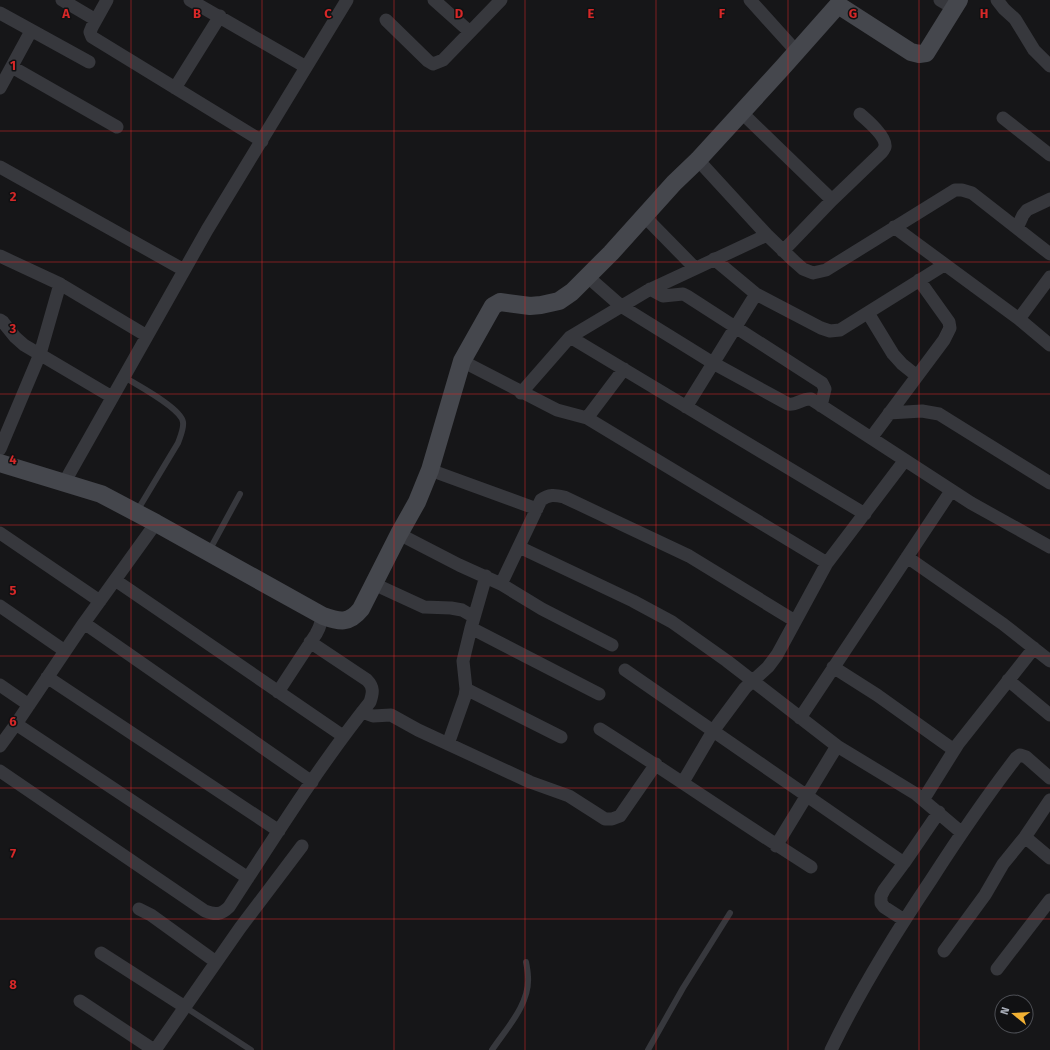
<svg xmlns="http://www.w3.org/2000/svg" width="1050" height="1050" viewBox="0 0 1050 1050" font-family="'Fira Sans',sans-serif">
<rect width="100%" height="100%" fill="#161618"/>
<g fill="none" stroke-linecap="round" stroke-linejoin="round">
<!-- lane -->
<path stroke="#37383d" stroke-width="6" d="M 124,377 C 137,385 181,408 183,422 C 184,429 180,437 178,443 L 137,511
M 209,551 L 240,494
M 185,1007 L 251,1050
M 492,1050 C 506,1029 530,1004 528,977 C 528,972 527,967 526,962
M 648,1050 L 683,988 L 730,913"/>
<!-- street -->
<path stroke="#37383d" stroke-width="13" d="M 62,0 L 96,20
M 107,0 L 92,27 L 90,32 L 92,37 L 262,141
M 190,0 L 306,67
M 434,0 L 470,32
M 750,0 L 797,52
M 940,0 L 954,8
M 997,0 L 1004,9 L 1015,19 L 1034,50 L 1050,66
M 0,13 L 89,62
M 386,20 L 428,61 L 433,64 L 443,60 L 501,0
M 12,67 L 117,127
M 0,88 L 31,31
M 175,88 L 220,16
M 741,112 L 832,200
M 1003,118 L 1050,155
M 698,160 L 767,235 L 794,261 L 803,269 L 813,273 L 826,270 L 955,190 L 962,190 L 972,193 L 1050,254
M 0,167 L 184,270
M 644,216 L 695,268
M 894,227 L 1019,319 L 1050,345
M 1017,228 L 1023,215 L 1027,210 L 1050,199
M 783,251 L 832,200 L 882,152 C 883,151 884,149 885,147 C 887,137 867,120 860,114
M 0,256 L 60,284 L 40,354 L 0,449
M 714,259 L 756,294 L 821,328 L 830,331 L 840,330 L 944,265
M 588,277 L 621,306 L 713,363 L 788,404 C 796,406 802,398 811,399 L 971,503 L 1050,547
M 60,284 L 147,336
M 650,289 L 663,296 L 683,294 L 687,296 L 822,383 L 825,389 L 821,406
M 868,313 L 893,354 L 902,364 L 917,376
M 1019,319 L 1050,277
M 0,320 L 3,322 L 15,337 L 24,345 L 112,397
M 570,337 L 865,514
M 462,361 L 557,410 L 587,418 L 827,563 L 905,460
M 521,393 L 570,337 L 647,291 L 767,235
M 686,407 L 756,294
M 889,413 L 922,411 L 939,414 L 1050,483
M 587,418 L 624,369
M 871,438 L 944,340 L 950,328 L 949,322 L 919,280
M 430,470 L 537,509
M 64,483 L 207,230 L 347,0
M 0,533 L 100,601
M 399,534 L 459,565 L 501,584 L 542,609 L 612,645
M 519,547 L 633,601 L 672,622 L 727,661 L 837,746 L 916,794 L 962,833
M 907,557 L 1003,624 L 1050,661
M 115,580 L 343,736
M 374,584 L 424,607 L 451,608 L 462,610 L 474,617
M 501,584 L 541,500 C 549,494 555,495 564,497 L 689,556 L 795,621
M 0,606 L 65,651
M 84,623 L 312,782
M 471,628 L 599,694
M 833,667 L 877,695 L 954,750
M 625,670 L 904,863
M 47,677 L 279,831
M 1008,680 L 1050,715
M 0,685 L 29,705
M 466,689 L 561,737
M 278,692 L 316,634 L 319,628 L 323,616
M 362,712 L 373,716 L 391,715 L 418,730 L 530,782 L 569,796 L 605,819 L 612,819 L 620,816 L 656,764
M 800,718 L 951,491
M 16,724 L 248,878
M 600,729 C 671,774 740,822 811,867
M 448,744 L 465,696 L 466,689 L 463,661 L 471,628 L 486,576
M 0,746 L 16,724 L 84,623 L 156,523
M 0,771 L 205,911 C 215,915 221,915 229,907 C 274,838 318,767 370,702 C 373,693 374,687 367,680 L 310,642
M 683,782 L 713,731 L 745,688 L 768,667 L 777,655 L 827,563
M 923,800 L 958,744 L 1034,648
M 1025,837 L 1050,858
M 776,846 L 837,746
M 139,909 L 151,915 L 216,962
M 904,920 L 884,907 L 881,903 L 881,896 L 884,890 L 904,863 L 939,812
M 944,951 L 985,895 L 1003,864 L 1025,837 L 1050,800
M 101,953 L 185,1007
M 997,969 L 1050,900
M 80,1001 L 154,1050
M 155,1050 L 240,928 L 302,846
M 831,1050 C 860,990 894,935 931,880 C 958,838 986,797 1016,758 L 1020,755 L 1026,757 L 1050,778"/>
<!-- secondary -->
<path stroke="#45474d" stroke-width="18" d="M 0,463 L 101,494 L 156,523 L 323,616 C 340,622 349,624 361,609 L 399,534 L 417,502 L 430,470 L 462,361 L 493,306 L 500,302 L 530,306 L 541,305 L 559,301 L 572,292 L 611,253 L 674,183 L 698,160 L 783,67 L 838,5 L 911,52 L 919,54 L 926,53 L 959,0"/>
</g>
<!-- grid -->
<path fill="none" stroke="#d62828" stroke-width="1" stroke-opacity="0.55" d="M 131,0 L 131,1050M 262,0 L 262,1050M 394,0 L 394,1050M 525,0 L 525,1050M 656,0 L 656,1050M 788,0 L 788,1050M 919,0 L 919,1050M 0,131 L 1050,131M 0,262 L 1050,262M 0,394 L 1050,394M 0,525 L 1050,525M 0,656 L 1050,656M 0,788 L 1050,788M 0,919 L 1050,919"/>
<g font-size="13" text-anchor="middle" font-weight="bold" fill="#d62828" stroke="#111113" stroke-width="3" stroke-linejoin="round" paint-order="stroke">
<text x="66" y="18">A</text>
<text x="197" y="18">B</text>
<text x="328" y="18">C</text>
<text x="459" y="18">D</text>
<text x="591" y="18">E</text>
<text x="722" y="18">F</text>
<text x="853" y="18">G</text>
<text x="984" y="18">H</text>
<text x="13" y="70">1</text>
<text x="13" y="201">2</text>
<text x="13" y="333">3</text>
<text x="13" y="464">4</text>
<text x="13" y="595">5</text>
<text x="13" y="726">6</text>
<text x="13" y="858">7</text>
<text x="13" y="989">8</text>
</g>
<!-- north arrow -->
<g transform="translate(1014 1014) rotate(288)"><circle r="19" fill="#111113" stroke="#4d4f55"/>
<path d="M0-3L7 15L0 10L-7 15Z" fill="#f2b134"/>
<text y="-6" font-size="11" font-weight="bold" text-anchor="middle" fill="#a8adb8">N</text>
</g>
</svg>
